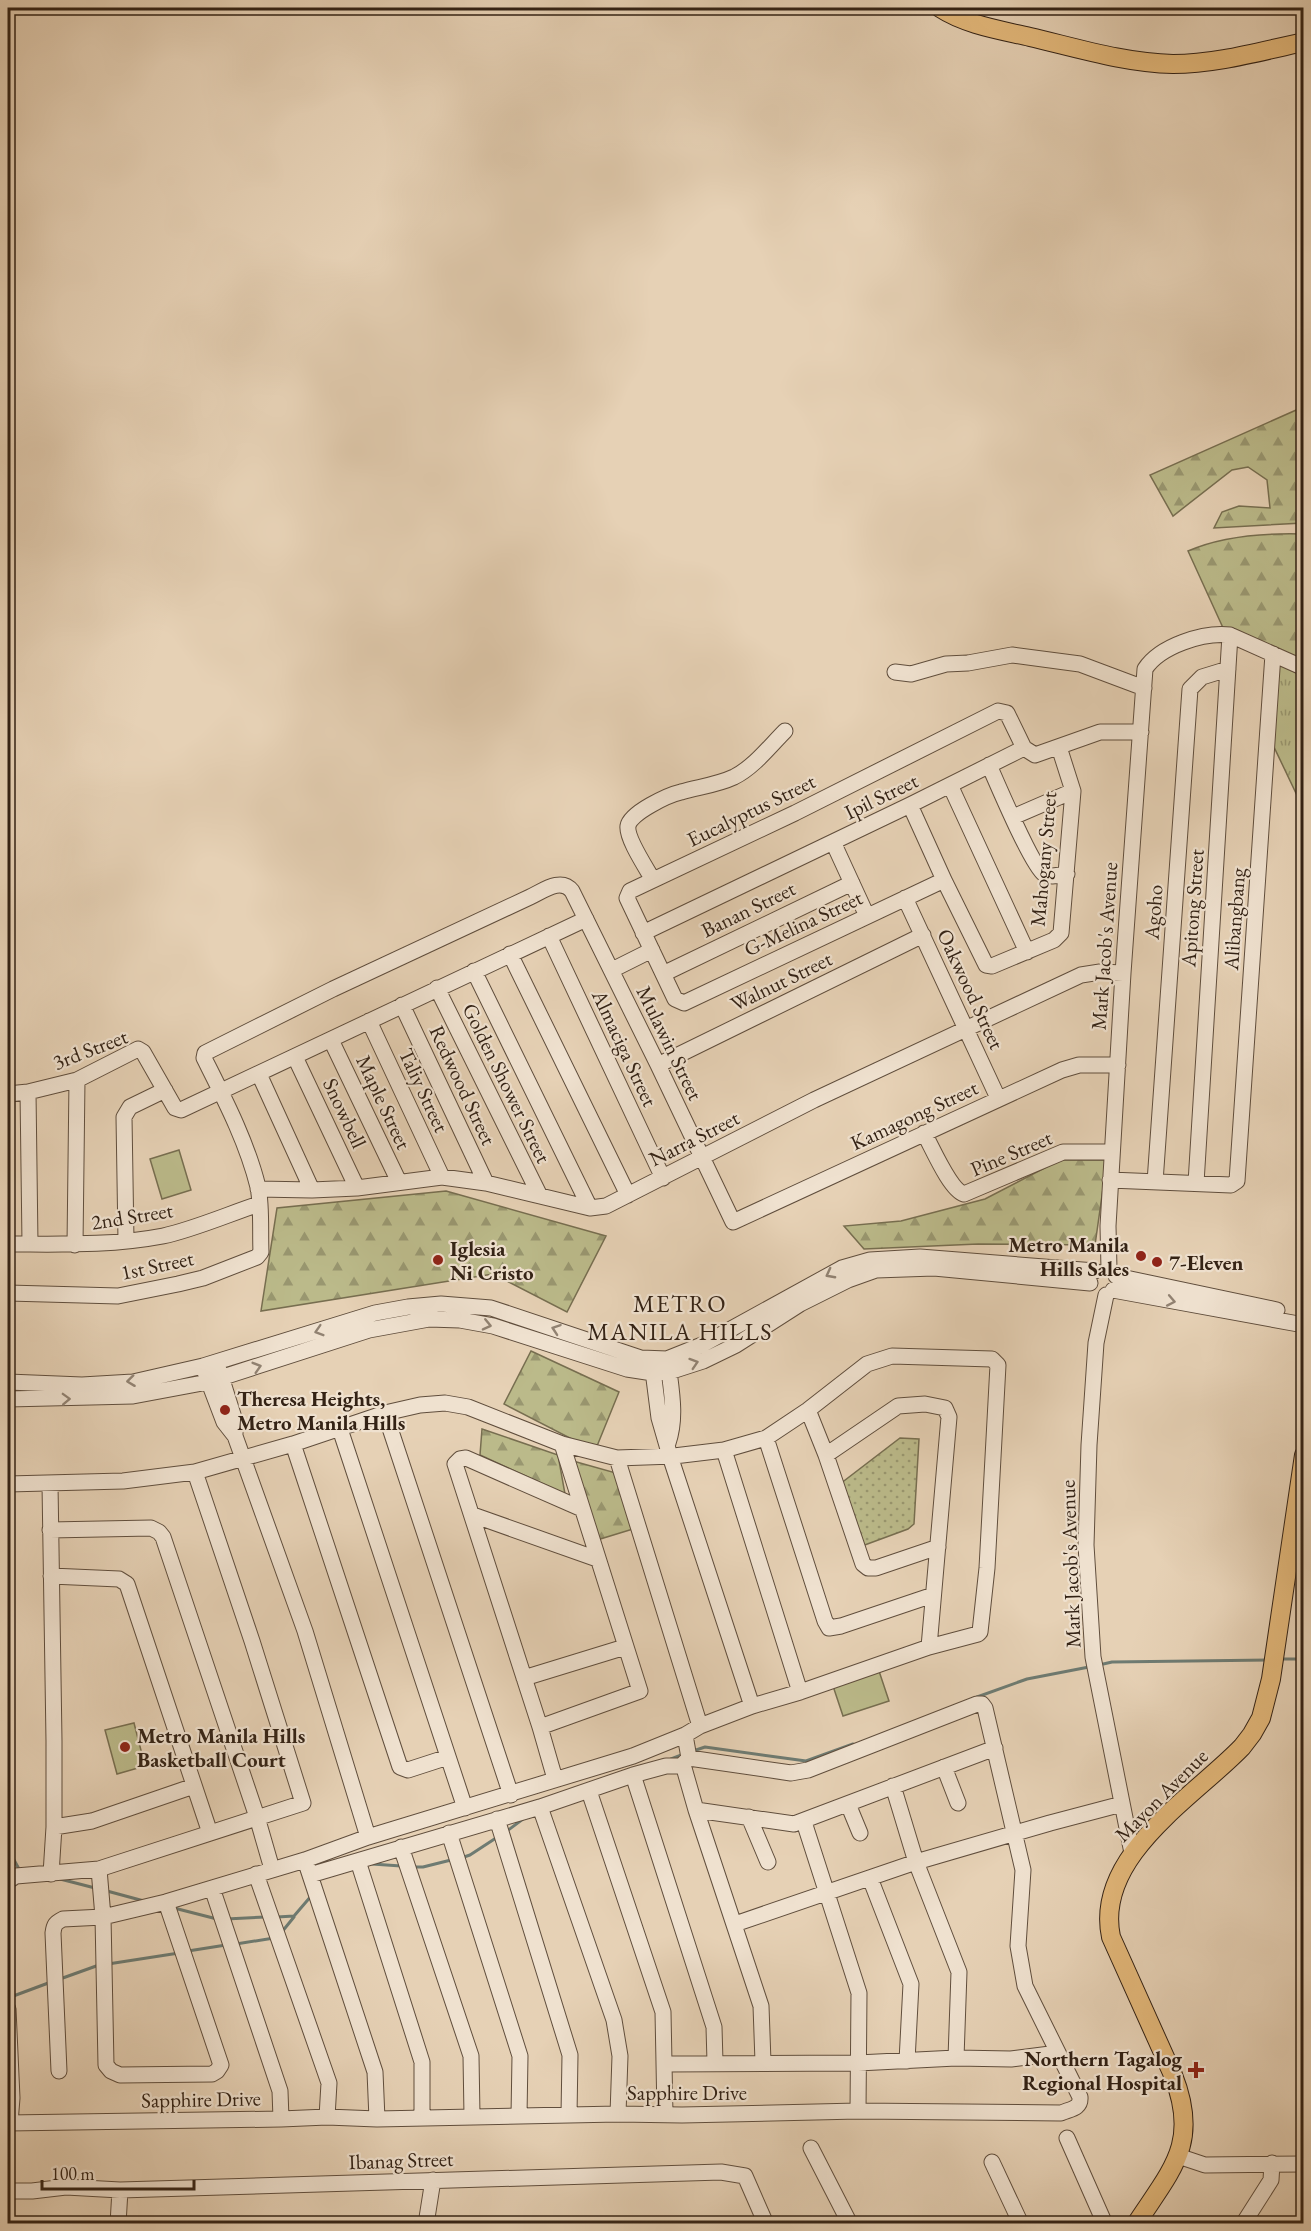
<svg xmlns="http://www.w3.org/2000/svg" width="1311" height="2231" viewBox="0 0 1311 2231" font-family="'EB Garamond',serif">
<defs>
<pattern id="grass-tufts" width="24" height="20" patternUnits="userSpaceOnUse" patternTransform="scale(1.5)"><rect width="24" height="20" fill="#bbba8a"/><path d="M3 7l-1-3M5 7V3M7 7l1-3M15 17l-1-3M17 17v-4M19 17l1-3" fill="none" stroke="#999770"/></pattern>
<pattern id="forest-firs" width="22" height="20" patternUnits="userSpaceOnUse" patternTransform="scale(1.5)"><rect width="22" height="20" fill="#bbba8a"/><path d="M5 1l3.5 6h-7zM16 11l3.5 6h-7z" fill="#999770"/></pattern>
<pattern id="park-dots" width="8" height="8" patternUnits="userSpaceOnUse" patternTransform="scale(1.5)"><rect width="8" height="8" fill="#bbba8a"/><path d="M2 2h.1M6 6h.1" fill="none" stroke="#999770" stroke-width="1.8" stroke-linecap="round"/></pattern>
</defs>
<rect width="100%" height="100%" fill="#e6d1b5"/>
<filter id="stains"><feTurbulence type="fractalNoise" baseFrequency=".00333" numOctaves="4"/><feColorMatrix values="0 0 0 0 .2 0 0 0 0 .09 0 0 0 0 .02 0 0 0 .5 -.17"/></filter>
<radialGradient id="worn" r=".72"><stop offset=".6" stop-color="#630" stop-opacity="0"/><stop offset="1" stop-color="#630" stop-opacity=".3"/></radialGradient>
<!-- grass -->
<path fill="url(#grass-tufts)" stroke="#776e50" stroke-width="1.5" d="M 1277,663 L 1303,676 L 1303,808 L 1274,747 Z"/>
<!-- forest -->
<path fill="url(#forest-firs)" stroke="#776e50" stroke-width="1.5" d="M 1303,407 L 1303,523 L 1214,528 L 1222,512 L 1239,506 L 1270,508 L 1267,480 L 1248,467 L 1232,470 L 1173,516 L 1150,475 Z
M 1303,534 L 1303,661 L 1224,630 L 1188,551 C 1222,536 1266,533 1303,534 Z
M 1060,1160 L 1107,1160 L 1095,1245 L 978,1244 L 864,1249 L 844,1226 L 901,1221 L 985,1199 Z
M 446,1191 L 606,1236 L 567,1312 L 493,1274 L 261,1311 L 277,1208 Z
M 531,1351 L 619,1392 L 595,1451 L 504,1404 Z
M 482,1429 L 558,1455 L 565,1494 L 480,1455 Z
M 573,1461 L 616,1473 L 633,1529 L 597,1540 Z"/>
<!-- park -->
<path fill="url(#park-dots)" stroke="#776e50" stroke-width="1.5" d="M 900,1438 L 919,1439 L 914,1524 L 908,1529 L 862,1546 L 840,1484 Z"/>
<!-- pitch -->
<path fill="#bbba8a" stroke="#776e50" stroke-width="1.5" d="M 179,1150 L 191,1190 L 162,1199 L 150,1159 Z
M 879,1671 L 889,1701 L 843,1716 L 833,1686 Z
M 134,1723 L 145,1766 L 117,1774 L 105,1730 Z"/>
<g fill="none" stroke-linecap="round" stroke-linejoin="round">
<!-- stream -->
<path stroke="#6e7b72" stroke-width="3" d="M 1281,1659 L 1304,1659
M 1099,1665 L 1112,1662 L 1269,1660
M 977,1697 L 1027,1679 L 1089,1667
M 693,1751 L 705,1747 L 806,1761 L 853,1744
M 671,1759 L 684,1754
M 507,1831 L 523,1819
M 8,1849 L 19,1869 L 22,1870
M 461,1858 L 470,1855 L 496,1838
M 372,1864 L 401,1866
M 414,1867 L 423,1867 L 451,1860
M 60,1879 L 95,1888
M 107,1891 L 144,1901
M 174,1908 L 217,1919
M 277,1917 L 294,1916 L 312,1895
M 226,1919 L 265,1917
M 281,1933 L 294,1917
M 236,1944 L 274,1938
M 188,1951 L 226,1945
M 108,1964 L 179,1953
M 60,1979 L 99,1965
M 8,1998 L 51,1982"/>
<defs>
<path id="minor" d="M 895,672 L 911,674 L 946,664 L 968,663 L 1012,655 L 1080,664 L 1144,688
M 989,765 C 997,783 1032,866 1044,874 C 1050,878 1060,875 1067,874
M 950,785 L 1027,952
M 910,805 L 944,880 L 986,965 L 992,966 L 1054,940 L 1061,933 L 1073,791 L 1059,747
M 1013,817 L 1073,791
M 833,842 L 867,916
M 653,880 C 647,869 626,838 628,826 C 630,813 668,795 681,792 C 698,787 717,785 734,777 C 754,767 770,746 785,731
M 944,880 L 684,1003 L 675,999 L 627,898 L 630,891 L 795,813 L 998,711 L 1007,713 L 1024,748
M 905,898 L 998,1098
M 643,933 L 910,805 L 1024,748 L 1035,755 L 1100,732 L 1141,732
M 549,936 L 663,1178
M 510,954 L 628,1195
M 612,970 L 652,950
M 474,971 L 590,1208
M 663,974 L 852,883
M 437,988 L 540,1196
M 402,1005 L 486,1183
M 369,1021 L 442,1177
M 331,1040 L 399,1182
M 295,1057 L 357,1188
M 658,1065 L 923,935
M 259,1074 L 312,1190
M 28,1092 L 30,1244
M 8,1094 L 28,1092 L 77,1080 L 138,1049 L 143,1052 L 175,1108 L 181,1110 L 586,919
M 924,1133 C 932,1147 950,1190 964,1194 L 1063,1152 L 1112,1152
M 1110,1180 L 1231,1185 L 1237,1181 L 1273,654
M 1155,1182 L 1190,689 L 1202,677 L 1228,669
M 1196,1183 L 1230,635
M 258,1189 L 312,1190 L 357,1188 L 442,1177 L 486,1183 L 590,1208 L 606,1206 L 814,1100 L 1081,975 L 1100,972 L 1123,973
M 126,1241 L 124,1117 L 130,1107 L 165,1090
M 8,1244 C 60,1244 111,1246 163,1236 C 192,1230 229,1214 259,1204
M 75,1245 L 77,1080
M 1109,1269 L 1108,1226 L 1123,973 L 1145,669 C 1160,646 1203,632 1230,635 L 1304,668
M 1116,1276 L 1277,1310
M 1113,1290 L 1304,1325
M 8,1293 L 118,1296 L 178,1284 L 203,1278 L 257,1257 L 261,1252 C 260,1232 262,1207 258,1187 C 247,1142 224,1098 204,1058 L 205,1053 L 333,989 L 530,897 C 543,891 561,877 572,891 L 658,1065 L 733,1222 L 1062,1070 L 1079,1065 L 1118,1065
M 1106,1295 L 1096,1343 L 1089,1445 L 1086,1545 L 1093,1657 L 1132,1853
M 652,1363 L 659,1418 L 670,1456 L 752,1706
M 668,1363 C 671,1389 677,1417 668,1443
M 219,1370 L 235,1421 L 235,1436
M 205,1372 L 224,1422 L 235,1436 L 305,1631 L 368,1837
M 8,1382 L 82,1385 L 133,1382 L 203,1366 L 375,1313 L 408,1307 L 441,1304 L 491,1308 L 641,1358 L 667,1359 L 702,1345 L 842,1268 L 870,1260 L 920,1257 L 1095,1271
M 8,1399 L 133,1396 L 208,1382 L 369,1330 L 429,1319 L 460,1320 L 493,1326 L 627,1369 L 653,1373 L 669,1372 L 703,1361 L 736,1345 L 800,1304 L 848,1280 L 876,1270 L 934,1268 L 1090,1283
M 808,1410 L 826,1455 L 863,1564 L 868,1568 L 876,1568 L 938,1547
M 385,1413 L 511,1795
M 340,1429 L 465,1808
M 766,1438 L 825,1621 L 829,1628 L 841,1626 L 933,1595
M 293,1444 L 400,1767 L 408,1770 L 448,1757
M 724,1450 L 800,1692
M 826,1455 L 898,1406 L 925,1404 L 945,1408 L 949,1417 L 929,1647
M 617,1458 L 700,1726
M 8,1484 L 123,1481 L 195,1472 L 293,1444 L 385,1413 L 420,1405 L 445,1403 L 468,1407 L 562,1444 L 617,1458 L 674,1456 L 724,1450 L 766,1438 L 808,1410 L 867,1364 L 892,1356 L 992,1359 L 998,1365 L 987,1568 L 980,1632 L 978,1634 L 929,1647 L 800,1692 L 752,1706 L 700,1726 L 685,1735 L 633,1756 L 368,1837 L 305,1860 L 166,1902 L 103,1917 L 63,1919 C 55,1923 54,1925 53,1933 L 59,2071
M 50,1484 L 54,1741 L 54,1827 L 51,1874
M 473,1515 L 597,1559
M 50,1530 L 151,1528 L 159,1532 L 163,1537 L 257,1817 L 272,1869
M 51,1576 L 119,1579 L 127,1584 L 210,1833
M 524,1678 L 625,1647
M 540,1727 L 640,1691 L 562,1444
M 681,1766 L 684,1768 L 696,1810 L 761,2006 L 763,2062
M 944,1767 L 958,1803
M 633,1775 L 714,2027 L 715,2062
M 555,1779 L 540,1727 L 455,1464 L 460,1459 L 466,1458 L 582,1509
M 893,1786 L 916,1862 L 959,1972 L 956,2058
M 589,1791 L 663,2012 L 665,2114
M 848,1804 L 860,1833
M 540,1807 L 614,2020 L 620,2056 L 618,2114
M 696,1810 L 794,1824 L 995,1748
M 749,1817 L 768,1862
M 497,1819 L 570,2055 L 569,2115
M 804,1822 L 859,1993 L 858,2111
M 54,1827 L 92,1821 L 194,1786
M 449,1833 L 520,2056 L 519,2116
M 401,1847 L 471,2056 L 472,2116
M 358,1861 L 422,2062 L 422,2117
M 307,1866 L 375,2072 L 377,2119
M 99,1869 L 103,1917 L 106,2065 L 111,2071 L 120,2075 L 212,2074 L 217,2071 L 221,2065 L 166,1902
M 256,1874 L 329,2083 L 327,2117
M 310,1875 L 540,1807 L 633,1775 L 666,1766 L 681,1766 L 689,1758
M 870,1878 L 911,1984 L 907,2061
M 8,1881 L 16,1876 L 99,1869 L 303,1803 L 252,1641 L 195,1472
M 212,1888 L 280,2091 L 281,2119
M 735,1924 L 916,1862 L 1050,1823 L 1122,1804
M 8,2009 L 12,2098 L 10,2123
M 665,2064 L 858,2063 L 956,2058 L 1011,2059 L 1058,2053
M 8,2123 L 281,2119 L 327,2117 L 377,2119 L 618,2114 L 682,2115 L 858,2111 L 1061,2113 C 1070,2109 1081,2109 1080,2097 L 1025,1986 L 1018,1946 L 1023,1870 L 985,1708 L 982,1704 L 977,1704 L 808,1770 L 791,1773 L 689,1758 L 685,1735
M 1067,2138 L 1105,2224
M 811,2148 L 850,2224
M 1178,2156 L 1205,2165 L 1304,2164
M 992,2162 L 1021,2224
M 8,2191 L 32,2191 L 66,2187 L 120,2190 L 721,2172 L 745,2176 L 766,2224
M 118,2224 L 120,2190
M 426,2224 L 433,2180
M 1243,2224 L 1271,2180 L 1272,2163"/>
<path id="major" d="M 940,8 C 966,25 1000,30 1030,37 C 1077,48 1125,63 1173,64 C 1217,64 1261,51 1304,42
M 1136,2224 C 1172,2169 1200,2143 1173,2075 L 1111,1937 C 1094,1856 1194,1797 1242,1747 L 1252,1734 L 1261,1718 L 1271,1679 L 1304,1455"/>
</defs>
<!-- minor casing -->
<use href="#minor" stroke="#604e3d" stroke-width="17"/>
<!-- major casing -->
<use href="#major" stroke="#332215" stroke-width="20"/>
<!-- minor -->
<use href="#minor" stroke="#efe1cf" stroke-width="15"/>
<!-- major -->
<use href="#major" stroke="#e3b87a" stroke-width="18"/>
</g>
<!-- one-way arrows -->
<defs><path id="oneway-chevron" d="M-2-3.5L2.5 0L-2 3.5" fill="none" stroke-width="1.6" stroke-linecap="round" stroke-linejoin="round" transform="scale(1.5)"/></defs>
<g stroke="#918272">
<use href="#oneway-chevron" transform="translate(830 1274) rotate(152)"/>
<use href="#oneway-chevron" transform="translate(1171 1301) rotate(11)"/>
<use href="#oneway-chevron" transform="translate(487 1325) rotate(13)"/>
<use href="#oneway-chevron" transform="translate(556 1329) rotate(-161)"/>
<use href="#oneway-chevron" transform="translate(319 1331) rotate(163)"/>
<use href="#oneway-chevron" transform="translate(694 1363) rotate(-18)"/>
<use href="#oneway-chevron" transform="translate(257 1367) rotate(-17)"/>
<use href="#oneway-chevron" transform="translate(131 1381) rotate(173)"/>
<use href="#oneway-chevron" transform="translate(66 1399) rotate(-2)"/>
</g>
<!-- markers -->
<g fill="#8f2418" stroke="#efe1cf" stroke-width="2">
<circle cx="1141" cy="1256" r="6"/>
<circle cx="438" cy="1260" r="6"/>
<circle cx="1157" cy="1262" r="6"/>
<circle cx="225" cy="1410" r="6"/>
<circle cx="125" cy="1747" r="6"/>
<path d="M1193 2061h6v6h6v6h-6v6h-6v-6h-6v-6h6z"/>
</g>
<g text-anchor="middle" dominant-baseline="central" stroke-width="4.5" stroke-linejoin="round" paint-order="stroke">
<!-- street labels -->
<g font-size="21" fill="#332215" stroke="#efe1cf">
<text transform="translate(881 796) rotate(-26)">Ipil Street</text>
<text transform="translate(751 810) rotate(-26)">Eucalyptus Street</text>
<text transform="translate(1043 859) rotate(-85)">Mahogany Street</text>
<text transform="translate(1192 908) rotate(-86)">Apitong Street</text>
<text transform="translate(748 909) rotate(-26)">Banan Street</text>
<text transform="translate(1153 912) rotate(-86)">Agoho</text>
<text transform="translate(1234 919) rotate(-86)">Alibangbang</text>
<text transform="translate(803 923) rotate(-25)">G-Melina Street</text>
<text transform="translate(1104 946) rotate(-86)">Mark Jacob's Avenue</text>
<text transform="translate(781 981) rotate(-26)">Walnut Street</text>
<text transform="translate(971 989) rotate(65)">Oakwood Street</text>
<text transform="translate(670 1043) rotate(64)">Mulawin Street</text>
<text transform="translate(625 1048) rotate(65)">Almaciga Street</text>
<text transform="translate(90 1049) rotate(-21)">3rd Street</text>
<text transform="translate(507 1083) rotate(64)">Golden Shower Street</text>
<text transform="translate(463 1085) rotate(65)">Redwood Street</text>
<text transform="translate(424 1090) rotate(65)">Taliy Street</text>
<text transform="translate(384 1102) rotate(65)">Maple Street</text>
<text transform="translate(345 1113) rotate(65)">Snowbell</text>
<text transform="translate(914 1115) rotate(-25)">Kamagong Street</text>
<text transform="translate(694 1138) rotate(-27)">Narra Street</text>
<text transform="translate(1011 1153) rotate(-23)">Pine Street</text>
<text transform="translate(132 1216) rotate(-9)">2nd Street</text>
<text transform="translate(157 1265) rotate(-12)">1st Street</text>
<text transform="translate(1070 1564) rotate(-92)">Mark Jacob's Avenue</text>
<text transform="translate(1161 1795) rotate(-45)">Mayon Avenue</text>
<text x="687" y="2092">Sapphire Drive</text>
<text transform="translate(201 2099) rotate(-1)">Sapphire Drive</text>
<text transform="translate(401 2160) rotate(-2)">Ibanag Street</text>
</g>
<!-- poi labels -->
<g font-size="21" font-weight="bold" fill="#332215" stroke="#efe1cf" text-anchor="start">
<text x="1129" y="1244" text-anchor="end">Metro Manila<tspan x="1129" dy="24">Hills Sales</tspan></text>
<text x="450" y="1248">Iglesia<tspan x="450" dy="24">Ni Cristo</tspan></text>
<text x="1169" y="1262">7-Eleven</text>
<text x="237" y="1398">Theresa Heights,<tspan x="237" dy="24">Metro Manila Hills</tspan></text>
<text x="137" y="1735">Metro Manila Hills<tspan x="137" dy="24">Basketball Court</tspan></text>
<text x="1182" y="2058" text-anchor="end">Northern Tagalog<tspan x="1182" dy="24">Regional Hospital</tspan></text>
</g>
<!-- quarter labels -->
<g font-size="24" letter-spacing="1.5" fill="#332215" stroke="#efe1cf">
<text x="680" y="1303">METRO<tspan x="680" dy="28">MANILA HILLS</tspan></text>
</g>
</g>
<!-- margin -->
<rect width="1311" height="2231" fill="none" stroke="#e6d1b5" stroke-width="30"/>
<rect x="9" y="9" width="1293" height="2213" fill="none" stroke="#332215" stroke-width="3"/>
<rect x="15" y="15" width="1281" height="2201" fill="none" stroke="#332215" stroke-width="1.5"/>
<!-- scale -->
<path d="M42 2180v9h152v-9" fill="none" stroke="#332215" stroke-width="3"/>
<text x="51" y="2180" font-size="18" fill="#332215" stroke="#efe1cf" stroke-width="4.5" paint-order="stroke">100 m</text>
<rect width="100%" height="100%" filter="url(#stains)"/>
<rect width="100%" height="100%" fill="url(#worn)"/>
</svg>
